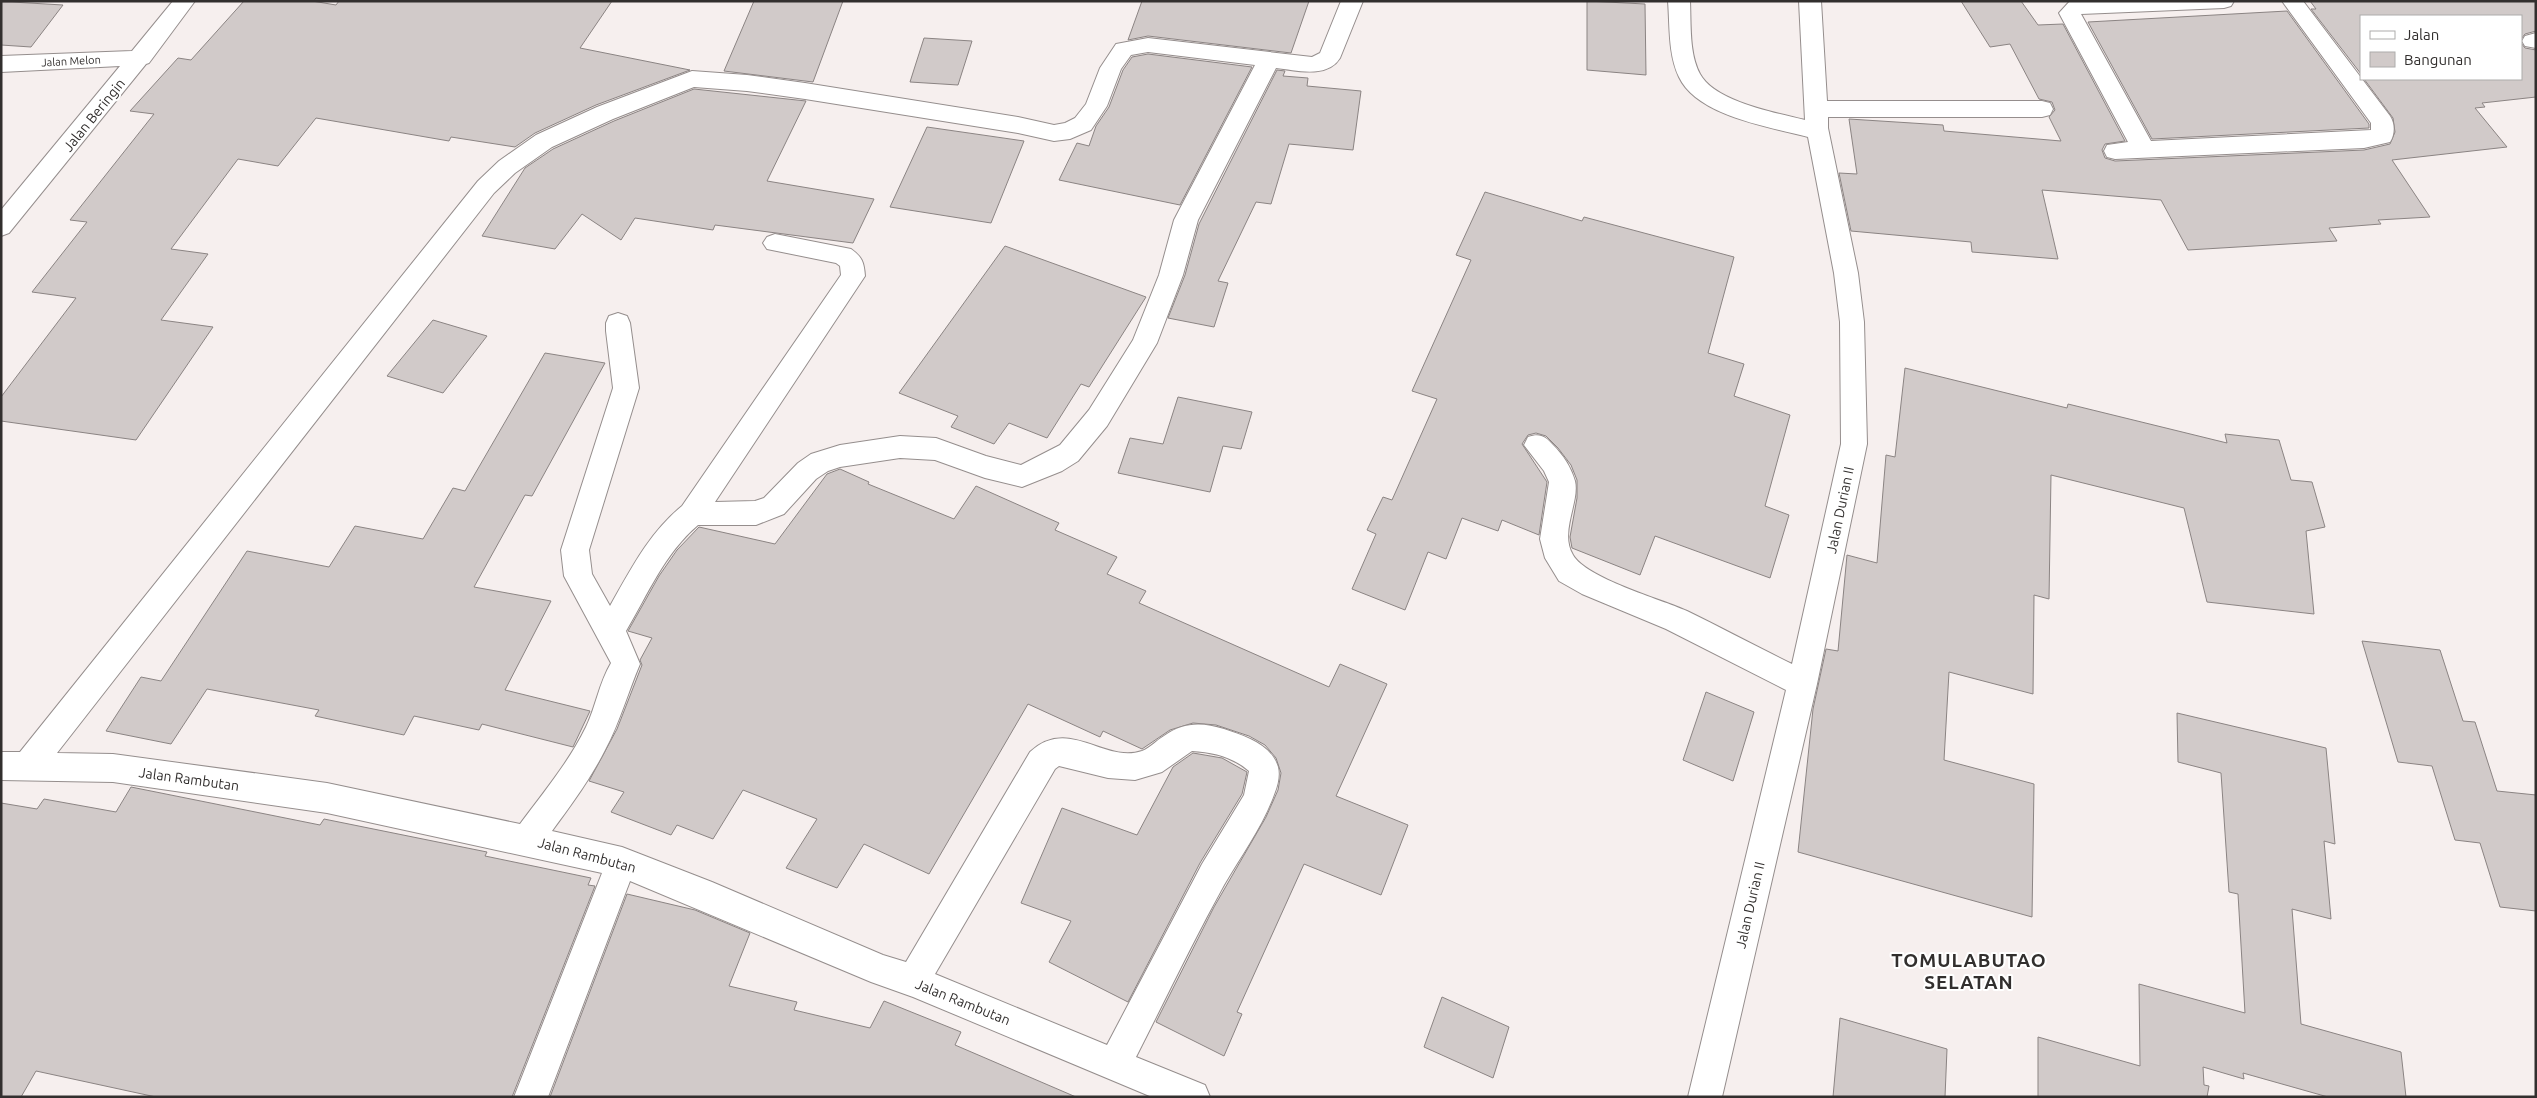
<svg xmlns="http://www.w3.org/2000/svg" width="2537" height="1098" viewBox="0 0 2537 1098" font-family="Ubuntu,sans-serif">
<rect width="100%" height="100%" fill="#f6efee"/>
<!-- building -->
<path fill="#d1cac9" stroke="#8b8483" d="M 244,1 L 312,1 L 336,5 L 339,1 L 612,1 L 580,48 L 690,70 L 596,105 L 535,133 L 515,147 L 451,137 L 449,141 L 316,118 L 278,166 L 238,159 L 171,249 L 208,254 L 161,320 L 213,327 L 136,440 L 1,421 L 1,397 L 76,298 L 32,292 L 87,222 L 70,220 L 154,114 L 130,111 L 178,58 L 191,60 Z
M 754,1 L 843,1 L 813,82 L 724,71 Z
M 1142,1 L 1309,1 L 1291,53 L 1148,36 L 1128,40 Z
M 1587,1 L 1645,4 L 1646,75 L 1587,70 Z
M 1961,1 L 2021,1 L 2038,25 L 2063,24 L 2125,141 L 2105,144 L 2102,150 L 2105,158 L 2115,161 L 2364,150 L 2390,144 L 2395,132 L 2393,118 L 2364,79 L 2521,79 L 2521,43 L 2525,48 L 2536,50 L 2536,97 L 2482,103 L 2485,107 L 2475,108 L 2507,147 L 2392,160 L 2430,217 L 2378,220 L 2381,224 L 2329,228 L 2337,241 L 2188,250 L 2161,200 L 2042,190 L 2058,259 L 1972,252 L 1971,242 L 1851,231 L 1839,173 L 1857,174 L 1849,119 L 1943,125 L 1944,131 L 2061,141 L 2049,117 L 2055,110 L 2052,102 L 2039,99 L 2010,44 L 1990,47 Z
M 2310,1 L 2536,1 L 2536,31 L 2525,34 L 2521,39 L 2521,16 L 2361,16 L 2361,74 L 2311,9 L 2316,9 Z
M 1,2 L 12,2 L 63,5 L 31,47 L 1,45 Z
M 2287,11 L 2369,124 L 2369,128 L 2152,139 L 2088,22 Z
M 924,38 L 972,41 L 958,85 L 910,82 Z
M 1148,54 L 1252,67 L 1180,205 L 1059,180 L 1077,143 L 1089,146 L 1096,126 L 1109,107 L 1123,70 L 1132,57 Z
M 1277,70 L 1285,71 L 1283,76 L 1308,78 L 1307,86 L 1361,91 L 1353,150 L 1289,144 L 1271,204 L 1256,202 L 1218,281 L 1228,283 L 1214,327 L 1168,318 L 1185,275 L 1199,224 Z
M 694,89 L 806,101 L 767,181 L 874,199 L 853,243 L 715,225 L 713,230 L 635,218 L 621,240 L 582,214 L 555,249 L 482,236 L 525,168 L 553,149 L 614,121 Z
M 927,127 L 1024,141 L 991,223 L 890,207 Z
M 1485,192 L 1582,221 L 1584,217 L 1734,257 L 1708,353 L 1744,364 L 1734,396 L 1790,415 L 1765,506 L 1789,515 L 1770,578 L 1655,536 L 1640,575 L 1572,548 L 1570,537 L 1577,498 L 1577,480 L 1571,465 L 1558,448 L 1546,436 L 1536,433 L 1528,435 L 1522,444 L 1547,482 L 1539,535 L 1502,520 L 1498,531 L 1462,518 L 1446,559 L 1428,552 L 1405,610 L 1352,589 L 1376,534 L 1367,530 L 1383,497 L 1392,500 L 1437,399 L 1412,391 L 1471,260 L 1456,255 Z
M 1005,246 L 1146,297 L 1089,387 L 1081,384 L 1047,438 L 1009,423 L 994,444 L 951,427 L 958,416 L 899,393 Z
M 433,320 L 487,336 L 443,393 L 387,376 Z
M 545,353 L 605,363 L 532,496 L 525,495 L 474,587 L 551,601 L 505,690 L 590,711 L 573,747 L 482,724 L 479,730 L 414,716 L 404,735 L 315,716 L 319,710 L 207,689 L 171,744 L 106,731 L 141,677 L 161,681 L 247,551 L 329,567 L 355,526 L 423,539 L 453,488 L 465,491 Z
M 1905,368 L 2067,408 L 2068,404 L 2227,443 L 2225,434 L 2279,440 L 2291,480 L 2312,482 L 2325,527 L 2306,531 L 2314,614 L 2207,602 L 2184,508 L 2051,475 L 2049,599 L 2034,595 L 2033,694 L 1949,672 L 1944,760 L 2034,784 L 2032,917 L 1798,852 L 1813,709 L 1826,649 L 1838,651 L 1847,555 L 1877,563 L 1886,455 L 1895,457 Z
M 1178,397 L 1252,412 L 1241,449 L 1223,446 L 1210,492 L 1118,473 L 1130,438 L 1163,444 Z
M 840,469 L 869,482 L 868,484 L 954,519 L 976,486 L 1059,523 L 1055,530 L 1117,557 L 1107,574 L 1146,591 L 1139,603 L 1329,687 L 1340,664 L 1387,684 L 1336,796 L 1408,825 L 1381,895 L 1304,864 L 1237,1012 L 1242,1014 L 1224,1056 L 1156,1022 L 1214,907 L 1266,817 L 1278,790 L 1281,773 L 1276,758 L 1265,745 L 1249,736 L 1216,725 L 1193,723 L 1170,730 L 1142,749 L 1103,731 L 1100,737 L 1028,704 L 929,874 L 864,844 L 837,888 L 786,868 L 817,819 L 743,790 L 713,839 L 677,825 L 671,835 L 611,812 L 624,792 L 589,781 L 617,729 L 642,665 L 640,660 L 652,638 L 628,631 L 659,576 L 677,550 L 699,527 L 775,544 L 827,474 Z
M 2362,641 L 2440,650 L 2463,721 L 2475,722 L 2497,791 L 2536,795 L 2536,911 L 2500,907 L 2480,843 L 2455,840 L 2432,766 L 2398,762 Z
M 1706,692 L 1754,712 L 1733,781 L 1683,760 Z
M 2177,713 L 2326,748 L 2335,844 L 2324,841 L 2331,919 L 2292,909 L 2301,1024 L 2401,1052 L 2406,1097 L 2328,1097 L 2243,1073 L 2244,1079 L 2203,1067 L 2204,1085 L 2209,1086 L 2207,1097 L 2038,1097 L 2038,1037 L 2140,1066 L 2139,984 L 2245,1013 L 2238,894 L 2229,892 L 2221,773 L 2178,762 Z
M 1193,753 L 1222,758 L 1247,772 L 1242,794 L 1200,863 L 1128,1002 L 1049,962 L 1071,921 L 1021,903 L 1062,808 L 1137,835 L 1173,767 Z
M 131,787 L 320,825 L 324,819 L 487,852 L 485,856 L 591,878 L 588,885 L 595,886 L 512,1097 L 156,1097 L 36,1071 L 21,1097 L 1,1097 L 1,803 L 37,809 L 44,799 L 116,812 Z
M 627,894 L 695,910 L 750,933 L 729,986 L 797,1002 L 794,1010 L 870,1028 L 884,1001 L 961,1032 L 955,1045 L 1076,1097 L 550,1097 Z
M 1442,997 L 1509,1027 L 1493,1078 L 1424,1047 Z
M 1840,1018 L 1947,1049 L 1945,1097 L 1833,1097 Z"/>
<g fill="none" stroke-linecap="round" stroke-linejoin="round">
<defs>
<path id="minor" d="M 173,1 L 195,1 L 149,63 L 146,64 L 9,233 L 1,236 L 1,210 L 120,66 L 1,72 L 1,56 L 132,51 Z
M 1341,1 L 1363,1 L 1340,58 C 1327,79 1296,70 1276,68 L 1198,220 L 1183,275 L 1157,343 L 1107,426 L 1078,461 L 1062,471 L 1022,487 L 985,478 L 935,460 L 900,458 L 840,467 L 828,471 L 816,479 L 784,514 L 756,525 L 698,525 C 664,554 648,594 626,631 L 640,664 C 628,692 620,722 605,750 C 591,778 571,805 552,831 L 622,847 L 712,882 L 883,955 L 906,962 L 1030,752 C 1069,716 1104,764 1142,751 C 1150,748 1157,740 1164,736 C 1183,722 1202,722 1224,729 C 1245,736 1271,744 1278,767 C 1280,775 1278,784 1275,792 C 1263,826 1242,854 1224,885 C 1193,941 1165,1000 1136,1057 L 1205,1085 L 1210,1097 L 1152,1097 L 913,997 L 871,982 L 630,881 L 548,1097 L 514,1097 L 602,873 L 327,813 L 113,782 L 1,780 L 1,752 L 20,752 L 478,181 L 499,161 L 536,135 L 597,107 L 692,71 L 747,75 L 805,83 L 1018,117 L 1054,125 L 1065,123 L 1075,118 L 1086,104 L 1100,68 L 1116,44 L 1148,38 L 1312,57 L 1320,53 ZM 1148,52 L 1255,65 L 1174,220 L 1159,275 L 1133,340 L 1089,410 L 1060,445 L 1021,465 L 986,456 L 936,438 L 900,436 L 840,445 L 811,454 L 798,463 L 764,498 L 755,501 L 715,502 L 865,276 C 864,262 862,257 851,249 L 775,234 L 767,237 L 763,243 L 767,249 L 836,263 L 840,266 L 841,275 L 682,506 C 649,533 631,569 610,606 L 592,574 L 589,550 L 639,388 L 630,323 L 627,316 L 618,313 L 609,316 L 606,323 L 606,331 L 613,388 L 561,550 L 564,576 L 611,663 C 599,683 596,706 586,727 C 569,762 543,793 520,824 L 327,783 L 113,754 L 57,753 L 494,193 L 515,173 L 552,147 L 613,119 L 694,87 L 747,91 L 805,99 L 1018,133 L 1054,141 L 1070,139 L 1091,130 L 1107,106 L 1121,69 L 1131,55 ZM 1192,751 C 1213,752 1233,757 1249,771 L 1244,795 L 1202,864 L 1107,1045 L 935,974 L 1055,769 L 1059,766 L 1108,778 L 1135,780 L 1162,772 Z
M 1668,1 L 1690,1 C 1691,24 1689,54 1700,74 C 1715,102 1777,113 1805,120 L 1799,1 L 1821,1 L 1827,101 L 2042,101 L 2050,103 L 2053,109 L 2050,115 L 2042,117 L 1828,117 L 1828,128 L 1858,273 L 1864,322 L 1867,444 L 1817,684 L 1722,1097 L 1688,1097 L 1786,690 L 1666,629 L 1582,594 L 1559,581 L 1545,558 L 1540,539 L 1549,482 L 1544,471 L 1524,445 L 1528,437 C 1540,433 1545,436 1553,445 C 1563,455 1571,467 1575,481 C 1580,502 1559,532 1573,555 C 1586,578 1660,599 1687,611 C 1722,628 1757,647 1792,664 L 1841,444 L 1840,322 L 1834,273 L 1808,137 C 1770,127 1697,116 1679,77 C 1668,54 1670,26 1668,1 Z
M 2234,1 L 2231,6 L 2224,8 L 2081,14 L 2151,141 L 2371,130 L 2371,123 L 2282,1 L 2303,1 L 2390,116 C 2395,124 2395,134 2390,142 L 2364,148 L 2115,159 L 2107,157 L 2104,151 L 2107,145 L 2128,142 L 2059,13 L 2070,1 Z
M 2536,33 L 2536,48 L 2525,46 L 2522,41 L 2525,36 Z"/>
</defs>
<!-- minor casing -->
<use href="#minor" stroke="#958e8d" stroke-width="2"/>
<!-- minor -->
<use href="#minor" fill="#fff" fill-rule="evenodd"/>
</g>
<g text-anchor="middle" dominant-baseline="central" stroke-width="4" stroke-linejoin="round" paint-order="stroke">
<!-- far-street labels -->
<g font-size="11" fill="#322f2e" stroke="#fff">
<text transform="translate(71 61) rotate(-3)">Jalan Melon</text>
</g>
<!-- street labels -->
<g font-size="14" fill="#322f2e" stroke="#fff">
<text transform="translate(94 115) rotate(-51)">Jalan Beringin</text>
<text transform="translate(1840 510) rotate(-78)">Jalan Durian II</text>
<text transform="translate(189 779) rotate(8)">Jalan Rambutan</text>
<text transform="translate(587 855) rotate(15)">Jalan Rambutan</text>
<text transform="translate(1750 905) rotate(-77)">Jalan Durian II</text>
<text transform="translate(963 1002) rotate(22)">Jalan Rambutan</text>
</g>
<!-- district labels -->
<g font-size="19" font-weight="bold" letter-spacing="1" fill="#322f2e" stroke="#fff">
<text x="1969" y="960">TOMULABUTAO<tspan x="1969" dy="22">SELATAN</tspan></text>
</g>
</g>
<!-- border -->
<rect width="2537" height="1098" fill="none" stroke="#322f2e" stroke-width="5"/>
<!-- legend -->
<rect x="2360" y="15" width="162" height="65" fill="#ffffff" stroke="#adacab"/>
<rect x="2370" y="31" width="25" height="8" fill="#ffffff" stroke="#adacab"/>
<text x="2404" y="40" font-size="15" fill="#322f2e">Jalan</text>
<rect x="2370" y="52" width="25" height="15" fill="#d1cac9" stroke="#adacab"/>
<text x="2404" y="65" font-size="15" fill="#322f2e">Bangunan</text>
</svg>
